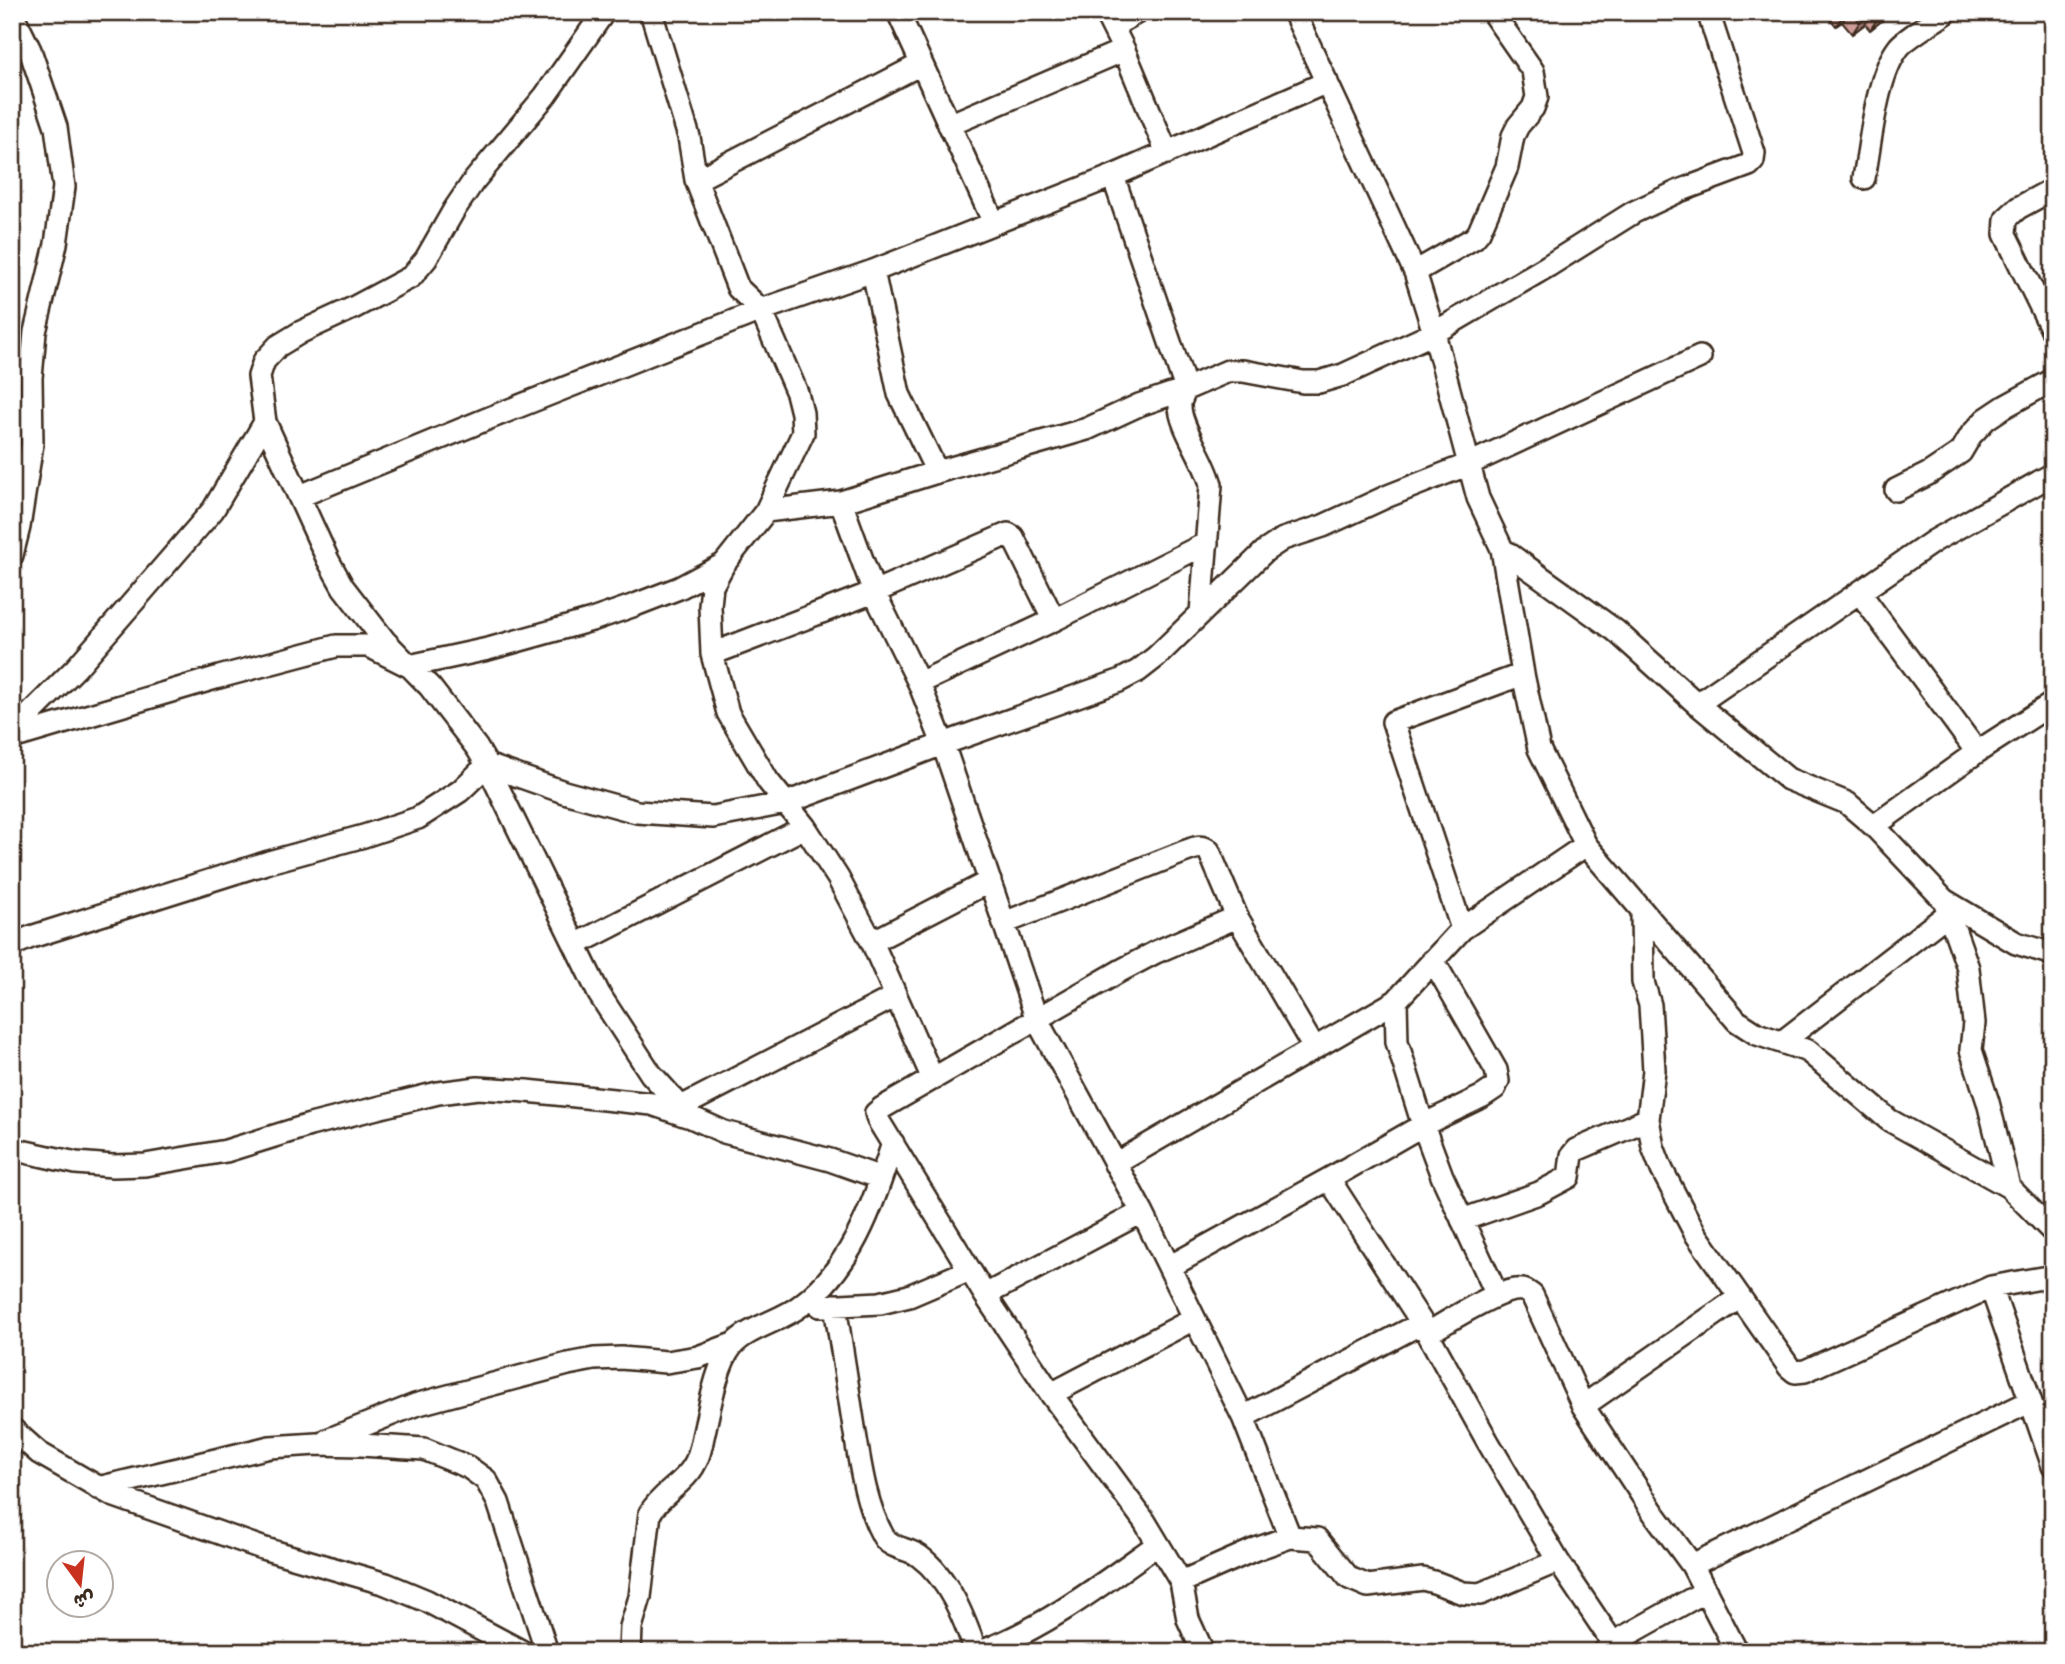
<svg xmlns="http://www.w3.org/2000/svg" width="2065" height="1664" viewBox="0 0 2065 1664" font-family="Caveat,'Playpen Sans Arabic',sans-serif">
<rect width="100%" height="100%" fill="#fff"/>
<filter id="ink" filterUnits="userSpaceOnUse"><feTurbulence type="fractalNoise" baseFrequency=".0143" numOctaves="2"/><feDisplacementMap in="SourceGraphic" scale="14" xChannelSelector="R" yChannelSelector="G"/><feConvolveMatrix kernelMatrix="1 2 1 2 8 2 1 2 1" color-interpolation-filters="sRGB"/></filter>
<g filter="url(#ink)">
<g fill="none" stroke-linecap="round" stroke-linejoin="round">
<defs>
<path id="minor" d="M 604,12 L 545,96 L 473,182 L 454,210 L 426,259 L 411,277 L 353,308 L 301,332 L 278,346 L 264,361 L 259,376 L 265,422 L 328,560 L 343,587 L 384,640 L 430,687 L 477,748 L 487,765 L 599,994 L 651,1074 L 681,1107 L 693,1118 L 724,1132 L 830,1160 L 881,1178
M 651,12 L 689,137 L 696,180 L 738,288 L 761,310 L 797,393 L 802,413 L 803,433 L 766,511 L 724,564 L 712,586 L 710,606 L 712,654 L 728,713 L 768,781 L 805,827 L 838,878 L 872,942 L 933,1079
M 898,12 L 994,223
M 1105,12 L 1124,50 L 1167,153
M 1294,12 L 1415,272 L 1434,333 L 1478,498 L 1502,549 L 1616,631 L 1697,704 L 1788,779 L 1847,803 L 1874,826 L 1944,900 L 2016,943 L 2053,954
M 12,13 L 30,50 L 56,127 L 64,187 L 56,244 L 35,332 L 31,378 L 32,444 L 19,527 L 12,555
M 1113,26 L 1138,12
M 949,125 L 1124,50
M 1113,176 L 1186,389 C 1184,394 1180,400 1180,405 C 1179,426 1206,461 1211,485 L 1201,613
M 1864,178 C 1871,142 1876,76 1899,47 C 1907,37 1935,21 1947,12
M 696,180 L 921,64
M 2053,189 L 2018,208 L 2006,219 L 2005,234 L 2053,332
M 873,271 L 899,394 L 937,472
M 1415,272 L 1474,238 L 1479,232 L 1507,167 L 1513,136 L 1518,126 L 1533,108 L 1537,97 L 1533,71 L 1492,12
M 1896,490 L 1928,474 L 1961,452 L 1971,435 L 1986,419 L 2004,407 L 2053,380
M 300,496 L 487,419 L 761,310 L 873,271 L 1113,176 L 1327,82
M 841,502 L 874,592 L 919,683 L 943,744 L 1037,1020 L 1142,1212 L 1243,1417 L 1290,1537
M 766,511 L 841,502 L 937,472 L 1087,429 L 1139,405 L 1186,389 L 1228,371 L 1243,371 L 1303,382 L 1319,382 L 1343,375 L 1434,333 L 1548,266 L 1634,212 L 1679,191 L 1749,165 L 1753,161 L 1754,153 L 1708,12
M 1502,549 L 1523,674 L 1539,749 L 1586,845 L 1737,1021 L 1757,1034 L 1808,1051 L 1889,1120 L 2009,1187 L 2053,1232
M 1860,593 L 1977,752
M 712,654 L 874,592 L 1008,534 L 1013,537 L 1054,620
M 919,683 L 1054,620 L 1207,543
M 1697,704 L 1934,541 L 2053,474
M 12,732 L 76,668 L 213,510 L 265,422
M 12,738 L 219,677 L 336,646 L 369,646 L 409,666 L 488,649 L 592,620 L 635,605 L 679,588 L 724,564
M 1874,826 L 1977,752 L 2053,703
M 1944,900 L 1968,968 L 1974,1023 L 1971,1050 L 1988,1102 L 2009,1187
M 1642,910 L 1643,982 L 1650,1005 L 1654,1070 L 1648,1119 L 1653,1147 L 1662,1170 L 1695,1233 L 1789,1367 L 1795,1372 L 1805,1371 L 1991,1287 L 2053,1276
M 1004,923 L 1181,853 C 1190,850 1201,843 1209,851 L 1237,917 L 1314,1048
M 1462,929 L 1393,722 L 1523,674
M 872,942 L 990,881
M 12,945 L 31,937 L 269,862 L 364,836 L 418,818 L 460,791 L 487,765 L 564,792 L 637,812 L 713,817 L 786,803 L 943,744 L 1119,681 L 1138,671 L 1156,657 L 1265,551 L 1283,539 L 1323,526 L 1388,496 L 1469,464 L 1700,357
M 575,945 L 805,827
M 1396,1001 L 1397,1042 L 1423,1125 L 1442,1176 L 1497,1295
M 1782,1042 L 1949,913
M 681,1107 L 896,996
M 12,1149 L 76,1163 L 113,1166 L 145,1165 L 226,1151 L 310,1125 L 385,1106 L 438,1093 L 478,1088 L 527,1091 L 652,1104 L 687,1116
M 1115,1164 L 1396,1001 L 1462,929 L 1586,845
M 1329,1179 L 1422,1323 L 1488,1442 L 1558,1561 L 1619,1652
M 1462,1220 L 1539,1193 L 1569,1177 L 1572,1155 L 1576,1150 L 1648,1119
M 1169,1267 L 1329,1179 L 1423,1125 L 1483,1096 L 1495,1088 L 1498,1081 L 1496,1070 L 1433,960
M 1991,1287 L 2053,1466
M 985,1295 L 1142,1212
M 835,1305 C 841,1346 848,1387 854,1427 C 860,1463 865,1504 883,1536 C 890,1549 908,1548 919,1556 C 949,1578 964,1618 976,1652
M 820,1306 L 880,1303 L 909,1296 L 970,1270
M 1428,1333 C 1448,1322 1501,1286 1522,1290 C 1526,1290 1529,1293 1532,1295 L 1583,1406 L 1653,1512 L 1692,1565 L 1737,1652
M 1051,1394 L 1194,1319
M 1583,1406 L 1740,1297
M 1243,1417 L 1422,1323
M 12,1429 L 39,1453 L 112,1495 L 262,1548 L 386,1584 L 427,1601 L 523,1652
M 327,1440 L 415,1405 L 568,1364 L 594,1359 L 621,1358 L 666,1362 L 698,1357 L 733,1344
M 98,1488 L 270,1447 L 317,1444 L 361,1445 L 424,1449 L 468,1467 L 486,1480 L 498,1502 L 547,1652
M 1692,1565 L 2029,1402
M 1181,1582 L 1256,1549 L 1290,1537 L 1317,1539 L 1349,1578 L 1368,1586 L 1423,1579 L 1437,1583 L 1463,1593 L 1480,1594 L 1558,1561
M 630,1652 L 631,1627 L 640,1597 L 650,1513 C 661,1494 682,1485 693,1467 C 699,1458 701,1447 703,1437 C 709,1412 716,1365 732,1346 C 747,1328 781,1321 800,1306 C 854,1266 873,1203 893,1143
M 980,1652 C 1045,1628 1102,1584 1158,1544
M 1203,1652 L 1188,1619 L 1181,1582 L 1145,1522 L 1051,1394 L 985,1295 L 878,1120 L 876,1113 L 882,1108 L 1120,971 L 1156,952 L 1237,917
M 1604,1652 L 1613,1643 L 1706,1591"/>
</defs>
<!-- minor casing -->
<use href="#minor" stroke="#3b2a1e" stroke-width="26"/>
<!-- minor -->
<use href="#minor" stroke="#fff" stroke-width="21"/>
</g>
<!-- wall -->
<path fill="#cf9c98" stroke="#3b2a1e" stroke-width="2" d="M 1825,12 L 1889,12 L 1884,19 L 1870,30 L 1865,24 L 1852,34 L 1842,22 L 1836,26 Z"/>
<!-- shaded-wall -->
<path fill="#a97f7c" stroke="#3b2a1e" stroke-width="2" d="M 1847,12 L 1849,12 L 1842,22 L 1836,26 L 1844,14 Z
M 1873,12 L 1865,24 L 1852,34 L 1860,22 Z
M 1886,12 L 1889,12 L 1884,19 L 1870,30 L 1878,18 Z"/>
<!-- building -->
<path fill="#f1b5b1" stroke="#3b2a1e" stroke-width="2" d="M 1852,12 L 1873,12 L 1860,22 Z
M 1874,12 L 1886,12 L 1878,18 Z"/>
</g>
<!-- margin -->
<rect width="2065" height="1664" fill="none" stroke="#fff" stroke-width="42"/>
<rect x="21" y="21" width="2023" height="1622" fill="none" stroke="#3b2a1e" stroke-width="2.5" filter="url(#ink)"/>
<!-- north arrow -->
<g transform="translate(80 1584) rotate(165)"><circle r="33" fill="#ffffff" stroke="#b1aaa5" stroke-width="2"/>
<path d="M0-5L12 26L0 18L-12 26Z" fill="#c8321e"/>
<text y="-10" font-size="19" font-weight="bold" text-anchor="middle" fill="#3b2a1e">ش</text>
</g>
</svg>
